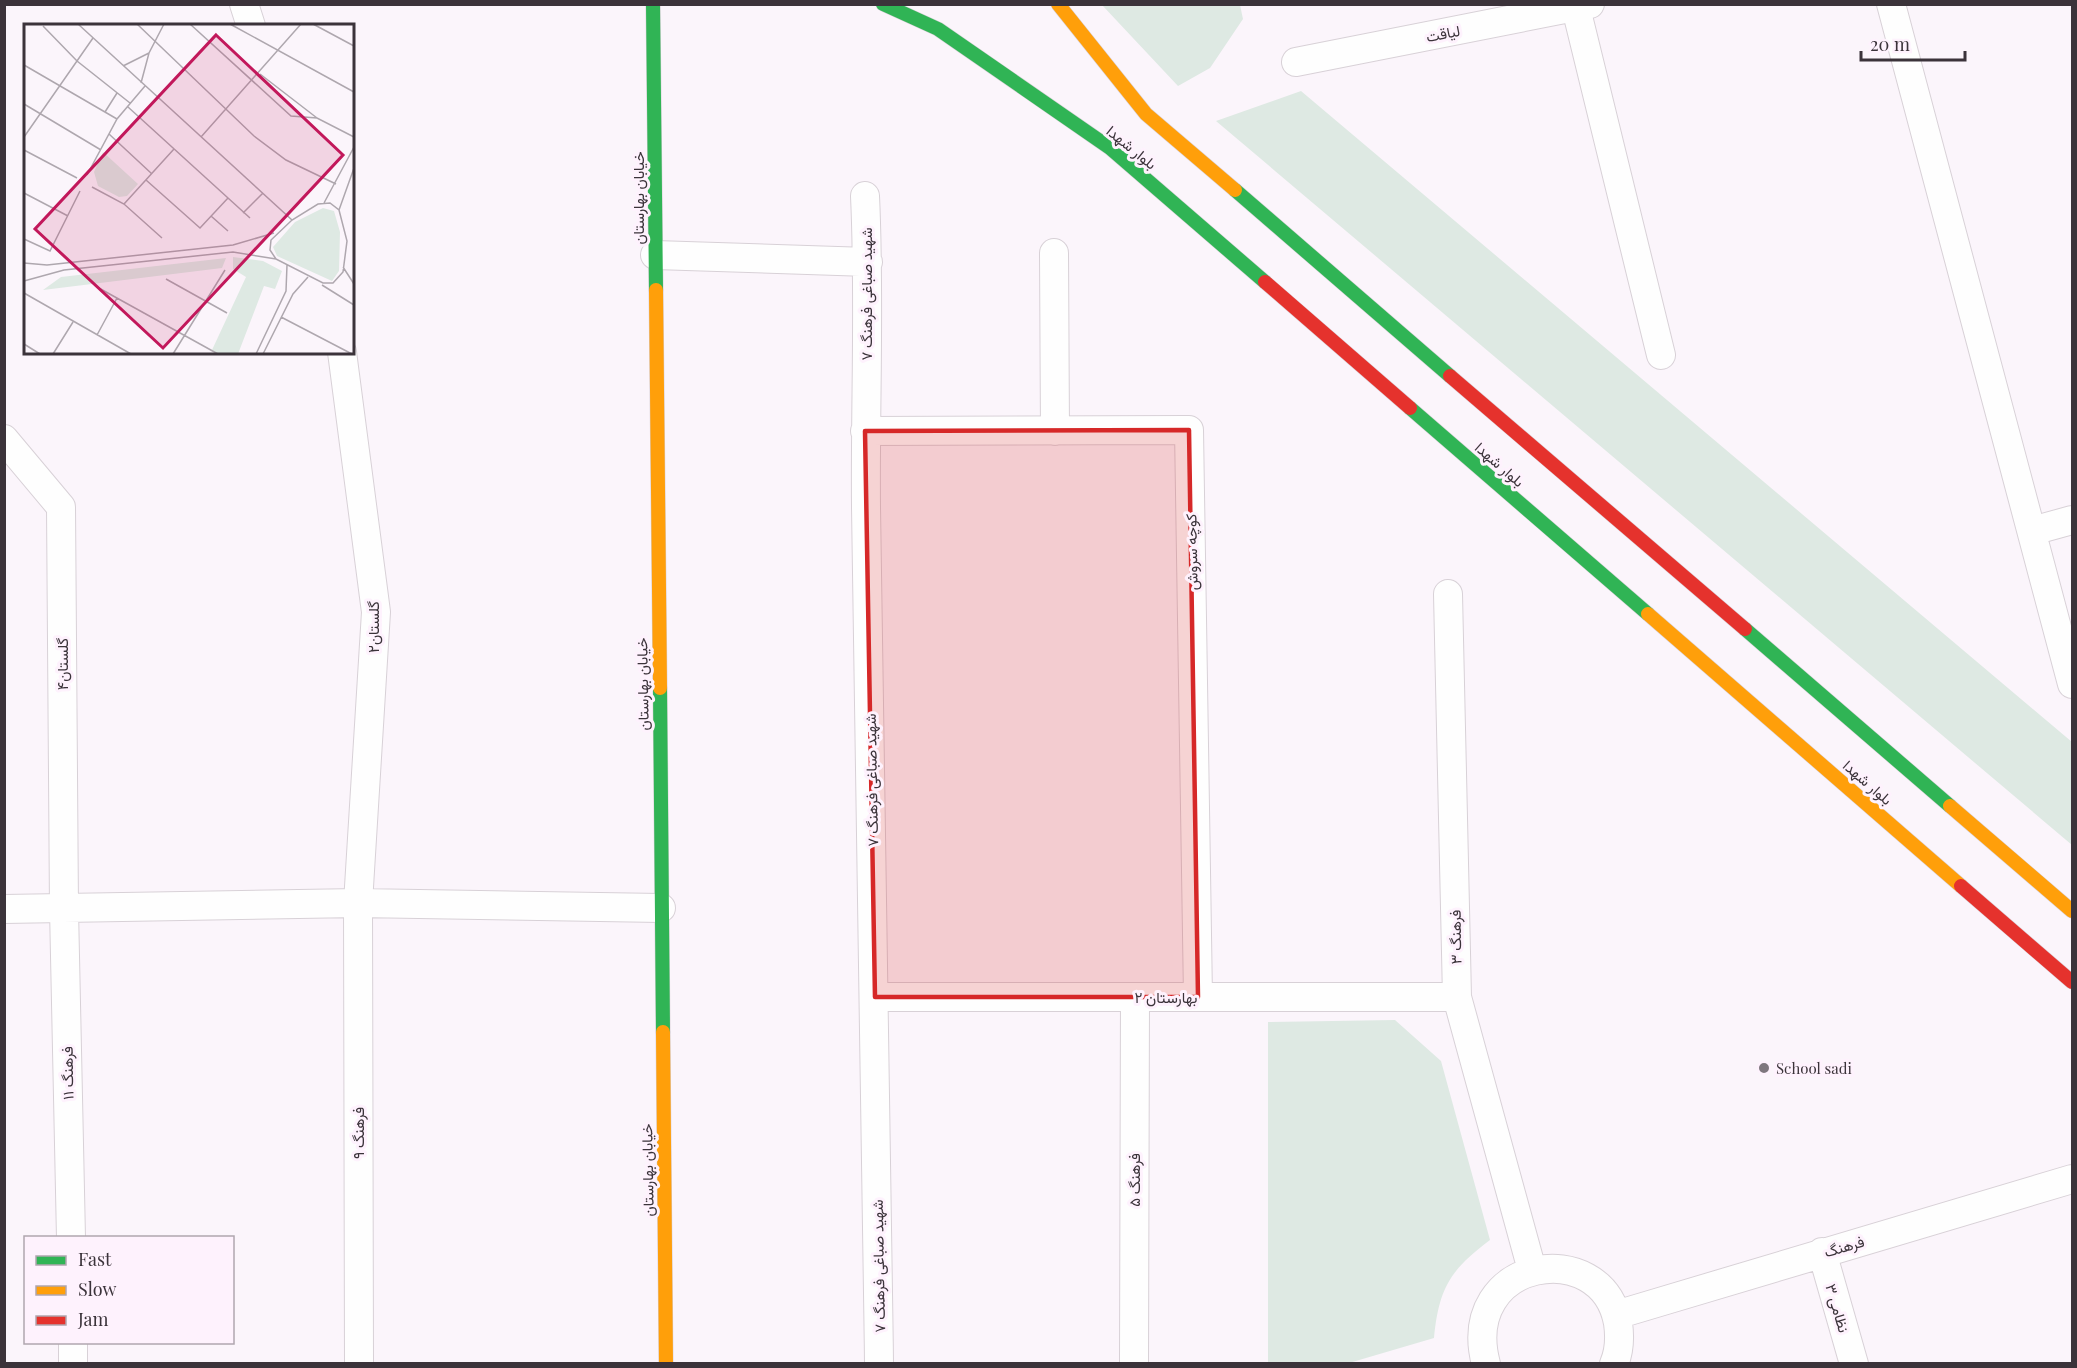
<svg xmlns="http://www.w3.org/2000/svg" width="2077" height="1368" viewBox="0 0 2077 1368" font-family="'Playfair Display',Vazirmatn,serif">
<rect width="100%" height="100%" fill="#fbf5fb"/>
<!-- green -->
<path fill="#dee9e3" d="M 1102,5 L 1240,5 L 1243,19 L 1210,68 L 1178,86 Z
M 1301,91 L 2072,742 L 2072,845 L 1216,121 Z
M 1395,1020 L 1441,1061 L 1490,1240 C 1450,1270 1439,1288 1434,1338 L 1349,1363 L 1268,1363 L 1268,1022 Z"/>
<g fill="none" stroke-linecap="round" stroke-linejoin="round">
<defs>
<path id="street" d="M 244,4 L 251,26
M 1575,4 L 1661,355
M 1891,4 L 2072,684
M 1296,62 L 1590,4
M 865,196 C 870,300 865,403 866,507 C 871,792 876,1078 879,1364
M 1054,253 L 1055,431
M 655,255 L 868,262
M 342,352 L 376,612 L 358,903 L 359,1364
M 865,431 L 1189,430 L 1198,997
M 4,439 L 61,507 L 64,909 L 71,1238
M 2032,531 L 2072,520
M 1448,594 L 1457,997 L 1532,1270
M 4,909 L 358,903 L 661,908
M 875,997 L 1457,997
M 1822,1252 L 1854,1364
M 1616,1315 L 2072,1179
M 73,1342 L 73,1364
M 1134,1364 L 1135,997
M 1486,1364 C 1458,1258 1602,1235 1618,1323 C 1620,1337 1620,1350 1614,1364"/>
<path id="fast" d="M 653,4 L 656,290
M 883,4 L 938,29 L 1110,148 L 1265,282
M 1235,190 L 1450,376
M 1410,408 L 1648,614
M 1745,629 L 1950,806
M 660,688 L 663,1032"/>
<path id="slow" d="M 1058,4 L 1146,114 L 1235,190
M 656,290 L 660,688
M 1648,614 L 1961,886
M 1950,806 L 2072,911
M 663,1032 L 666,1364"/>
<path id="jam" d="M 1265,282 L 1410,408
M 1450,376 L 1745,629
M 1961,886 L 2072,982"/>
</defs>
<!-- street casing -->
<use href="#street" stroke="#d8d1d7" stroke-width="30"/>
<!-- fast casing -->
<use href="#fast" stroke="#d8d1d7" stroke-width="15"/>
<!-- slow casing -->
<use href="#slow" stroke="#d8d1d7" stroke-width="15"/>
<!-- jam casing -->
<use href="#jam" stroke="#d8d1d7" stroke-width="15"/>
<!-- street -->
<use href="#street" stroke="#fefefe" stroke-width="28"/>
<!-- fast -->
<use href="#fast" stroke="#30b455" stroke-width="14"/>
<!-- slow -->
<use href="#slow" stroke="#ff9f0a" stroke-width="14"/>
<!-- jam -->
<use href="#jam" stroke="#e5322d" stroke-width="14"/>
</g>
<!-- marked area -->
<path fill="#d62828" fill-opacity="0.2" stroke="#d62828" stroke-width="4.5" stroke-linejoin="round" d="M 1189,430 L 1198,997 L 875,997 L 865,431 Z"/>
<!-- markers -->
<circle fill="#7e777e" stroke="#fef2fd" stroke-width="2" cx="1764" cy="1068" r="6"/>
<g text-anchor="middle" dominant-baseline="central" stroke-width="6" stroke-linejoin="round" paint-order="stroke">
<!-- street labels -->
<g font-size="15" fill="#3b333a" stroke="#fef2fd">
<text transform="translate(1443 33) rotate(-11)">لیاقت</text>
<text transform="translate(1132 147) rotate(39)">بلوار شهدا</text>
<text transform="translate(638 198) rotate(-90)">خیابان بهارستان</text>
<text transform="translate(866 294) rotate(-90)">شهید صباغی فرهنگ ۷</text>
<text transform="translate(1500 464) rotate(41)">بلوار شهدا</text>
<text transform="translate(1191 552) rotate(-91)">کوچه سروش</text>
<text transform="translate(373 627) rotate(-90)">گلستان۲</text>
<text transform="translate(62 664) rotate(-90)">گلستان۴</text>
<text transform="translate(642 684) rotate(-91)">خیابان بهارستان</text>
<text transform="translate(871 780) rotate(-91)">شهید صباغی فرهنگ ۷</text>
<text transform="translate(1868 782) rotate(41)">بلوار شهدا</text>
<text transform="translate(1455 937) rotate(-91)">فرهنگ ۳</text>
<text x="1166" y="997">بهارستان ۲</text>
<text transform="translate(67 1073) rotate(-91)">فرهنگ ۱۱</text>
<text transform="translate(358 1133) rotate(-90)">فرهنگ ۹</text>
<text transform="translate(647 1170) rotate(-91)">خیابان بهارستان</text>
<text transform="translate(1134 1180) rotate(-90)">فرهنگ ۵</text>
<text transform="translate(1844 1246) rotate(-16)">فرهنگ</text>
<text transform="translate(878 1266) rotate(-91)">شهید صباغی فرهنگ ۷</text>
<text transform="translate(1838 1308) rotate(74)">نظامی ۳</text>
</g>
<!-- poi labels -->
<g font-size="15" fill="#3b333a" stroke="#fef2fd" text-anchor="start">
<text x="1776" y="1068">School sadi</text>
</g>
</g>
<!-- overview -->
<g transform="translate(24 24)">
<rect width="330" height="330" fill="#fbf5fb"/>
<path d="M 79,128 L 114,160 L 103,172 L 95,173 L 74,162 L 70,148 ZM 299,184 L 310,187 L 316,208 L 315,247 L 308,257 L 253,232 L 249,223 L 271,198 ZM 209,233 L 239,237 L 258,247 L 251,265 L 240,262 L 214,330 L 194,330 L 188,326 L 222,253 L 209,245 ZM 202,234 L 198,244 L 19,266 L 37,253 Z" fill="#dee9e3"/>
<path fill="none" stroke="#aea7ae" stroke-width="1.5" d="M 54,0 L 268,196M 113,0 L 230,112 L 262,136 L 312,160M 166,0 L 267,92 L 293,94 L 330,113M 206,0 L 330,68M 289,0 L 330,22M 19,2 L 53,37 L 106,79M 0,41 L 93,95M 99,42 L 125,29M 236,50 L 293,94M 117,59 L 125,29 L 140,0M 0,80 L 77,126M 104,83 L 226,194M 81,88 L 93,69M 85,110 L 128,150M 0,113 L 69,14M 177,113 L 277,0M 0,126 L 53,154M 63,151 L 93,95 L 121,62M 122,156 L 176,204 L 204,174M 68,163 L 100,180 L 138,214M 0,169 L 44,192M 300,179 L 330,123M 100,180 L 150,125M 315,186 L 330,144M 219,189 L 239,169M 187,192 L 204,207M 0,215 L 26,227 L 56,167M 0,239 L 23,241 L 209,221 L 250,209M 319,243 L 330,260M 142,255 L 203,289M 0,257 L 40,246 L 209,228 L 252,235 L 299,259 L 309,259 L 319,248 L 323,217 L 315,186 L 306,179 L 294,180 L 268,196 L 247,216 L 246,226 L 252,235M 298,261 L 330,281M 73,263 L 194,330M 0,269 L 107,330M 257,293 L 328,330M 73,311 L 93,274M 0,320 L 16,330M 29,330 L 49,298M 149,330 L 201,246M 232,330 L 262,267 L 263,241M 239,330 L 269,270 L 284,253"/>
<path fill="#c2185b" fill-opacity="0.15" stroke="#c2185b" stroke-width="3" d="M 192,11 L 319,131 L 139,324 L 11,205 Z"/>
<rect width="330" height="330" fill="none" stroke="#3b333a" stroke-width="3"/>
</g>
<!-- border -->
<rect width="2077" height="1368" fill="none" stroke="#3b333a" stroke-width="12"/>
<!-- legend -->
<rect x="24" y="1236" width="210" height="108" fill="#fef2fd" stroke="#b0a6af" stroke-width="1.5"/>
<rect x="36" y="1256" width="30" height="9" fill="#30b455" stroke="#b0a6af" stroke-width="1.5"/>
<text x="78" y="1266" font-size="18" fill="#3b333a">Fast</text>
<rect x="36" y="1286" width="30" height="9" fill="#ff9f0a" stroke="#b0a6af" stroke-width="1.5"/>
<text x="78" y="1296" font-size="18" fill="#3b333a">Slow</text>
<rect x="36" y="1316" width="30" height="9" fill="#e5322d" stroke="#b0a6af" stroke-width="1.5"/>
<text x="78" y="1326" font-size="18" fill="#3b333a">Jam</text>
<!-- scale -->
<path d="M1861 51v9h104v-9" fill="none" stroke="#3b333a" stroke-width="3"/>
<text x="1870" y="51" font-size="18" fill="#3b333a" stroke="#fef2fd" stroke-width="4.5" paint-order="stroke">20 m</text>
</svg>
